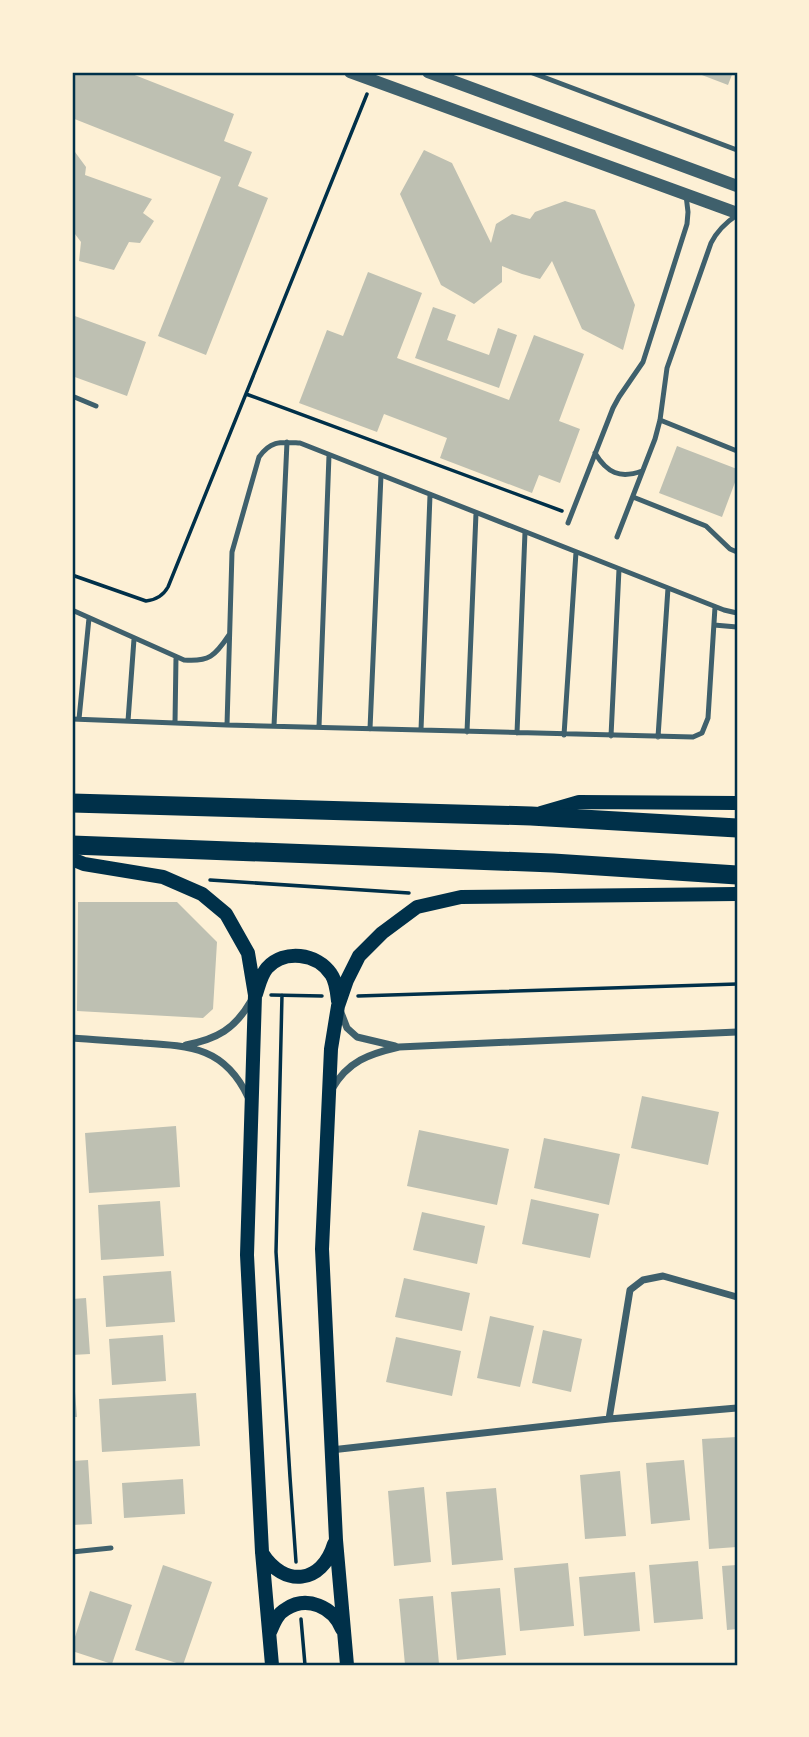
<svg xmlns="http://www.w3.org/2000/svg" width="809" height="1737" viewBox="0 0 809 1737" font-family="Inter,sans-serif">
<rect width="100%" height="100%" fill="#fdf0d5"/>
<!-- building -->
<path fill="#bec0b2" d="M 72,72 L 127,72 L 234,114 L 224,141 L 252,152 L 238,186 L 268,198 L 206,355 L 158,336 L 221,177 L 72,118 Z
M 694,72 L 733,72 L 728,85 Z
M 424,150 L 452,163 L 491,243 L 496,224 L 512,214 L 530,219 L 535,212 L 565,201 L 595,210 L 635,305 L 623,350 L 582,329 L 552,261 L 540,279 L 522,274 L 502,266 L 502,282 L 474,304 L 441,285 L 400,194 Z
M 72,151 L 75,152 L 86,167 L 85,175 L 152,199 L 143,213 L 154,221 L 140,243 L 129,242 L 114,270 L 79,261 L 81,242 L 72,230 Z
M 368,272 L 422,293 L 397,358 L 509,400 L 534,335 L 584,354 L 559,421 L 580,429 L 560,483 L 539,475 L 532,493 L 440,458 L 447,438 L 384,414 L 377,432 L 299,403 L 327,330 L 343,336 Z
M 433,307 L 456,315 L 447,340 L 489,355 L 498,328 L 517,335 L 499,388 L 415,358 Z
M 72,315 L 146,342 L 127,396 L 72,376 Z
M 677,446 L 737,469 L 737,477 L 722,517 L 659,493 Z
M 78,902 L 177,902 L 217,942 L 213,1009 L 203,1018 L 77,1011 Z
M 642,1096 L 719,1112 L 708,1165 L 631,1148 Z
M 176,1126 L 180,1187 L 89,1193 L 85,1133 Z
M 419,1130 L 509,1149 L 497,1205 L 407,1186 Z
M 544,1138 L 620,1154 L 609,1205 L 534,1188 Z
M 531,1199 L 599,1214 L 590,1258 L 522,1244 Z
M 160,1201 L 164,1256 L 101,1260 L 98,1205 Z
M 422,1212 L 485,1226 L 477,1264 L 413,1250 Z
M 171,1271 L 175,1322 L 106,1327 L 103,1276 Z
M 404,1278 L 470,1293 L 462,1331 L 395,1317 Z
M 86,1298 L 90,1354 L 72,1355 L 72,1299 Z
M 490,1316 L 534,1326 L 520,1387 L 477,1378 Z
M 543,1330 L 582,1339 L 571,1392 L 532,1383 Z
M 163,1335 L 166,1381 L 112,1385 L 109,1339 Z
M 396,1337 L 461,1351 L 452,1396 L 386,1382 Z
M 72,1379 L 74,1379 L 77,1417 L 72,1417 Z
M 196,1393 L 200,1446 L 102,1452 L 99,1399 Z
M 737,1437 L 737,1547 L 709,1549 L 702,1439 Z
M 88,1460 L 92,1524 L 72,1525 L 72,1461 Z
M 684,1460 L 690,1520 L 651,1524 L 646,1463 Z
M 620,1471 L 626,1536 L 585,1539 L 580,1475 Z
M 183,1479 L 185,1514 L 124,1518 L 122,1483 Z
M 424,1487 L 431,1562 L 394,1566 L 388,1491 Z
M 496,1488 L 503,1560 L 452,1565 L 446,1492 Z
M 698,1561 L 703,1619 L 654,1623 L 649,1565 Z
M 568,1563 L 574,1626 L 520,1631 L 514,1568 Z
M 163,1565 L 212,1582 L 183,1665 L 135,1650 Z
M 737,1565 L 737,1629 L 727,1630 L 722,1566 Z
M 635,1572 L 640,1631 L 584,1636 L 579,1577 Z
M 500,1588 L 506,1655 L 457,1660 L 451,1592 Z
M 90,1591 L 132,1605 L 112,1664 L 72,1651 L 72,1646 Z
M 433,1596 L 439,1664 L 405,1665 L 399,1599 Z"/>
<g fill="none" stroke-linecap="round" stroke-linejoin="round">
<!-- path -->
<path stroke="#003049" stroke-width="3.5" d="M 246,394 L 562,511
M 72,575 L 146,601 C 156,600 163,596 168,587 L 367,94
M 210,880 L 409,893
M 271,995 L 322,996
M 282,995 L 276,1252 L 290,1477 L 296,1562
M 358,996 L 737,984
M 301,1619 L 305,1665"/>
<!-- service -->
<path stroke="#3f606c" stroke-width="5" d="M 530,72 L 737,150
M 72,396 L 96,406
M 660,420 L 737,451
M 595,453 C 607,473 620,479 642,471
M 633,497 L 706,526 L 730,549 L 737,552
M 568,523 L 613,408 L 619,397 L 643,362 L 687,224 L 688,212 L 686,195
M 617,537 L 655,439 L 660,420 L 667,368 L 711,243 C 717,231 725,223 737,215
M 72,610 L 184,660 C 209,662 215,656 229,635
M 714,625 L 737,627
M 72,719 L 227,725 L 693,737 L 702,733 L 708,718 L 715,607
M 79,719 L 89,618
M 128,721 L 134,639
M 175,723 L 176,657
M 227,725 L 232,552 L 259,457 C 271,440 281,442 300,443 L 724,610 L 737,613
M 274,726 L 287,442
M 319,727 L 329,455
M 370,729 L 381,475
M 421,730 L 430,495
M 467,732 L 476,513
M 517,733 L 525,532
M 564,735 L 576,552
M 611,736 L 619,569
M 658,737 L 668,588
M 72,1552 L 111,1548"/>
<!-- minor -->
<path stroke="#3f606c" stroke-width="7" d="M 340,1010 L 347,1028 L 357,1037 L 395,1046
M 72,1038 C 96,1040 120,1041 143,1043 C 192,1046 225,1048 248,1097
M 186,1045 C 217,1039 235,1029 251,1001
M 332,1089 C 348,1061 369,1054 399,1047 L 737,1032
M 609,1419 L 630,1290 L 643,1280 L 663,1276 L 737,1297
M 331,1450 L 609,1419 L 737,1408"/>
<!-- tertiary -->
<path stroke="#3f606c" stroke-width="12" d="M 350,72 L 737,213
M 428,72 L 737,186"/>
<!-- secondary -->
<path stroke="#003049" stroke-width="14" d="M 541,813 L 579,802 L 737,803
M 72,859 L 84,864 L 163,877 L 202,894 L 226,914 L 248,953 L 255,995 L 247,1255 L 262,1552 L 272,1665
M 256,994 C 259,985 261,975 267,968 C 284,949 317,953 331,974 C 336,981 337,992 338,1001
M 262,1553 C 284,1588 322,1584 334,1544
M 270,1632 C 274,1623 277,1614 286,1609 C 307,1595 333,1607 342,1629
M 347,1665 L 336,1540 L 322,1249 L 331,1049 L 338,1006 L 347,980 L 359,956 L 382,933 L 417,907 L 461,897 L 737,894"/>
<!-- motorway -->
<path stroke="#003049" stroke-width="19" d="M 72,803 L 531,816 L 737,828
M 72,845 L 553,863 L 737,875"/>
</g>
<!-- border -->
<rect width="809" height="1737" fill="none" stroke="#fdf0d5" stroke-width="147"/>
<rect x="74" y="74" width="662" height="1590" fill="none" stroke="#003049" stroke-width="2.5"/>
</svg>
